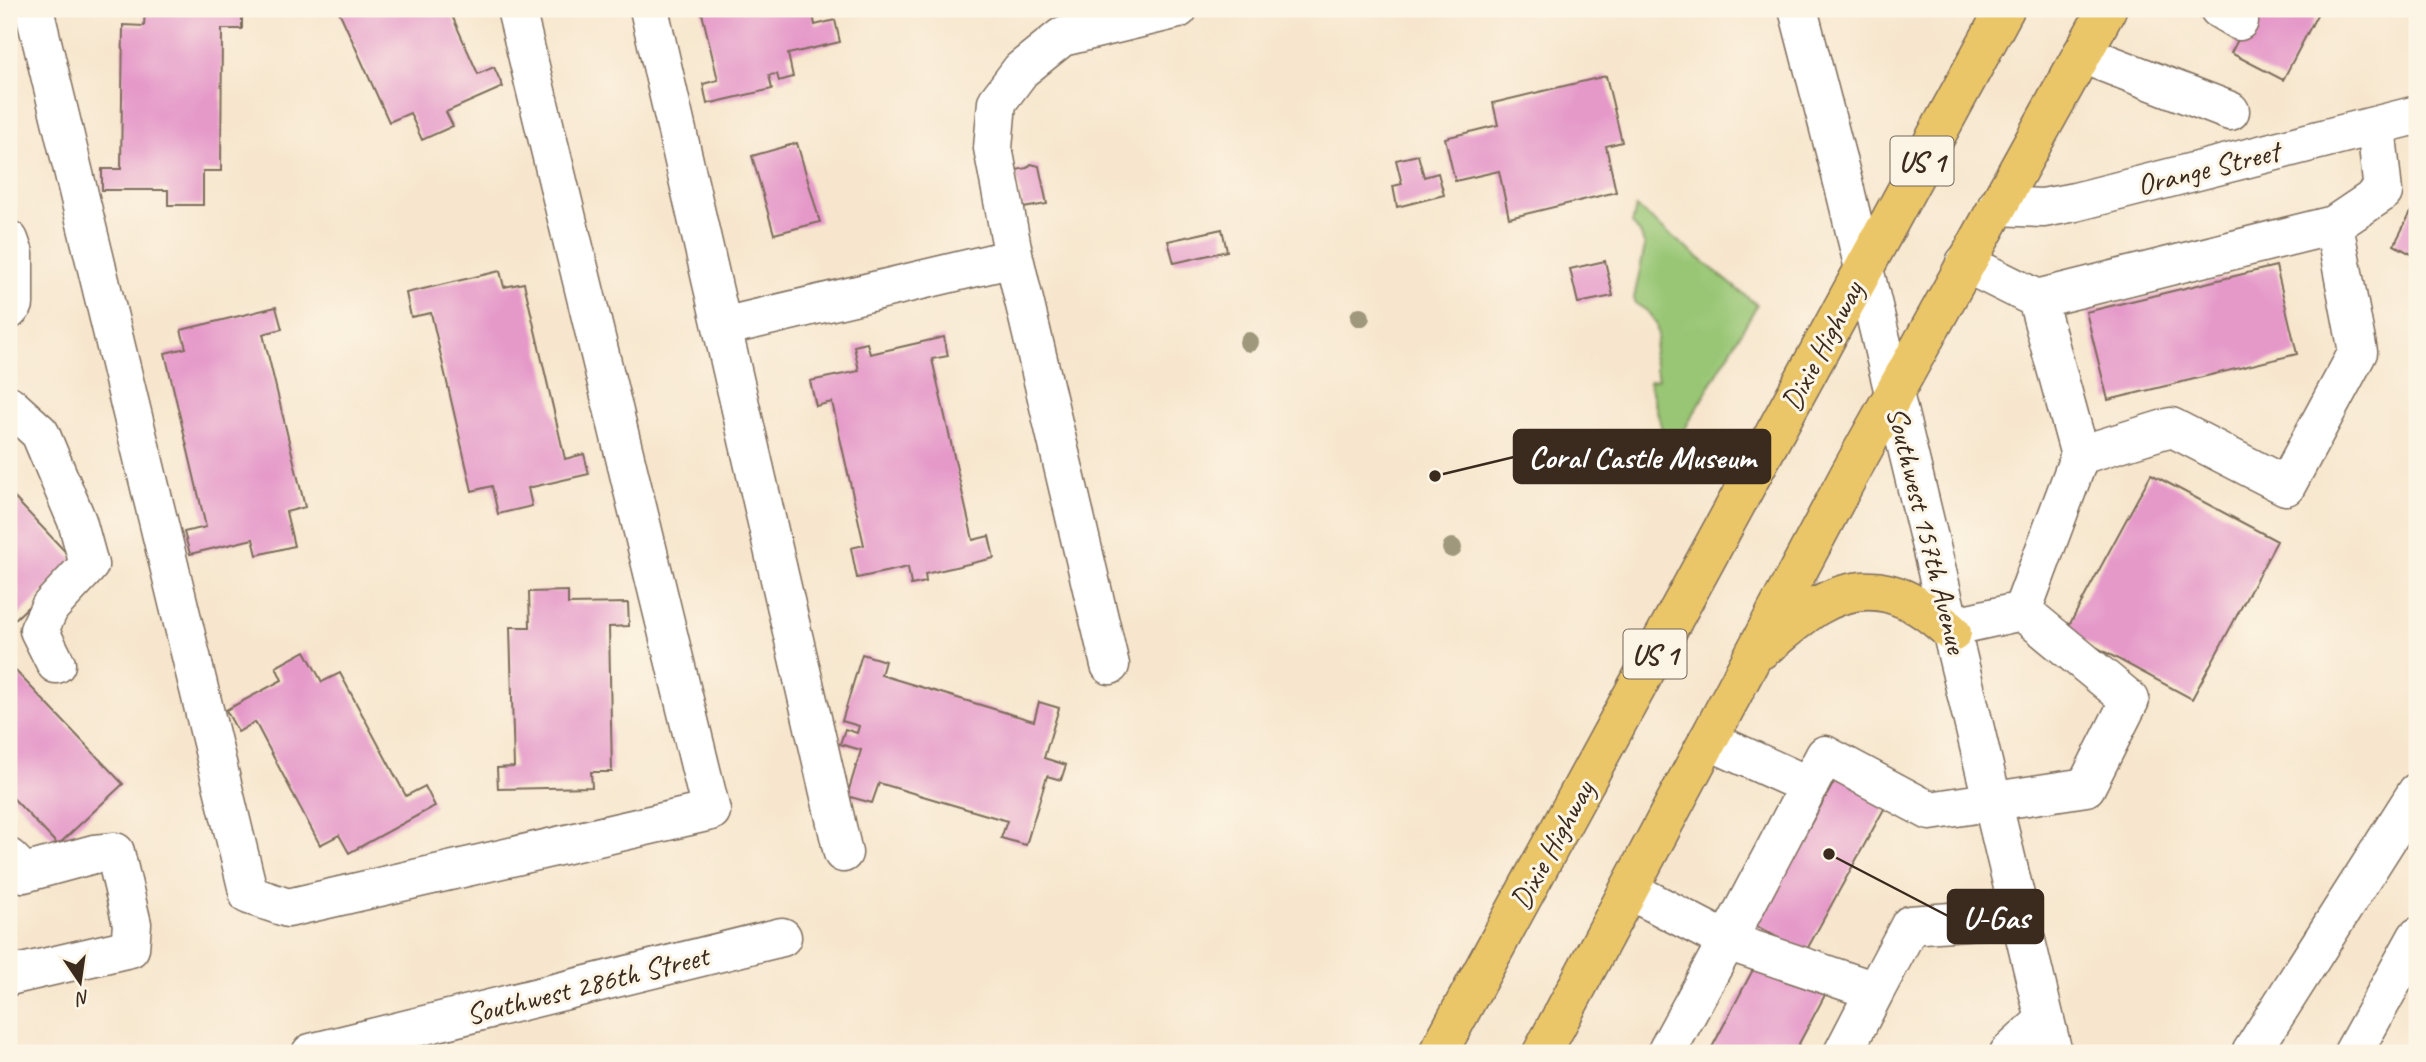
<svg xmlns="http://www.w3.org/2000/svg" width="2426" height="1062" viewBox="0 0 2426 1062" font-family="Caveat,sans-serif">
<rect width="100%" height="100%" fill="#fcf5e5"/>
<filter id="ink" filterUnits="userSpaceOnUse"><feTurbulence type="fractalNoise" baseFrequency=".0143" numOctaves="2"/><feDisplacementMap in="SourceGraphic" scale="14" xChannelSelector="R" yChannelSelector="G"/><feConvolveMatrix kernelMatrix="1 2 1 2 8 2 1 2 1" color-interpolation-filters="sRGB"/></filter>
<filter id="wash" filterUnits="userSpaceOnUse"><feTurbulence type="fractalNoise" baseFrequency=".00686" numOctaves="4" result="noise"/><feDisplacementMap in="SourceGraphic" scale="28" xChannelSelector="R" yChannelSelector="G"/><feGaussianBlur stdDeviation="1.57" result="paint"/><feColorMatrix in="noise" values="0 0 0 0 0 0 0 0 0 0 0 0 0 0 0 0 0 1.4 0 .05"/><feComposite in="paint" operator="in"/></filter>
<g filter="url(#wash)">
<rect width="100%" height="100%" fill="#f7e6cd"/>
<!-- green -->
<path fill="#98c674" stroke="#6a7849" stroke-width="2" d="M 1636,207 L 1757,305 L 1669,456 L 1649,381 L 1658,379 L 1653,355 L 1658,336 L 1656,323 L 1647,311 L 1635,303 L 1634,298 L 1645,246 L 1640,233 L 1632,224 Z"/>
<g id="blocks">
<!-- building -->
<path fill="#e599c9" d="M 145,9 L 242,9 L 242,29 L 222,29 L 221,171 L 203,171 L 203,205 L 168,205 L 168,190 L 102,190 L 102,169 L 121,169 L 123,25 L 144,26 Z
M 338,9 L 449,9 L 478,74 L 494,67 L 503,87 L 446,112 L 453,126 L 422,140 L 410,113 L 389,122 Z
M 701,9 L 812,9 L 815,25 L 835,20 L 840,42 L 788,54 L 793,77 L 779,81 L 777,74 L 769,75 L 772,89 L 707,104 L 703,84 L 718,80 Z
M 2254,9 L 2320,9 L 2283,80 L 2231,53 Z
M 1606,76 L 1622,142 L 1606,146 L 1616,192 L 1509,218 L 1499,171 L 1455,181 L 1445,138 L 1498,125 L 1493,103 Z
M 797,143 L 820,222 L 774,234 L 752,156 Z
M 1418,155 L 1424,177 L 1438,173 L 1444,195 L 1397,207 L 1393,186 L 1402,184 L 1396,160 Z
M 1031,164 L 1039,166 L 1047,204 L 1023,208 L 1016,170 L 1027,168 Z
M 2417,200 L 2417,257 L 2394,245 Z
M 1222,229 L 1227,251 L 1174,263 L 1168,241 Z
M 1605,261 L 1613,296 L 1578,303 L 1570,269 Z
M 2276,266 L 2297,354 L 2108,400 L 2086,312 Z
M 500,271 L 504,287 L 524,283 L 565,459 L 584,454 L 589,474 L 528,488 L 532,506 L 498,514 L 492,486 L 472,491 L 431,313 L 411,317 L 406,293 Z
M 276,307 L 282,329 L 263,334 L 305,507 L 286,512 L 294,546 L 257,555 L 253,539 L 190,554 L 184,532 L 206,527 L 165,353 L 186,348 L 181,330 Z
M 944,337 L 948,356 L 932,359 L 973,540 L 989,536 L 994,558 L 925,574 L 926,582 L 911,585 L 908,567 L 857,578 L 851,548 L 864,545 L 832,402 L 816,406 L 810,381 L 859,371 L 854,346 L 867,343 L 870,354 Z
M 2151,474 L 2277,541 L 2192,699 L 2066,631 Z
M 9,492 L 75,562 L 12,622 L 9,619 Z
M 568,591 L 568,604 L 628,603 L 629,626 L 609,627 L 612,772 L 591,772 L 592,787 L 498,789 L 497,768 L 514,767 L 510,627 L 530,627 L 529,592 Z
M 305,651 L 322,682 L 340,673 L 406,796 L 425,786 L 435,806 L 349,853 L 339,835 L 320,845 L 255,722 L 238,732 L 226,710 L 282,680 L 276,667 Z
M 862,654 L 885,661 L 881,675 L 1034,721 L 1039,702 L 1059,708 L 1044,758 L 1066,765 L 1061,780 L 1047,776 L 1026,845 L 1001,838 L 1007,821 L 879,783 L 872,803 L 847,796 L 861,750 L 840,744 L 845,729 L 857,733 L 859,726 L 842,721 Z
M 9,664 L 123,784 L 58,845 L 9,794 Z
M 1839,773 L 1889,800 L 1805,953 L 1755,925 Z
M 1758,960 L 1825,995 L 1794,1053 L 1709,1053 Z"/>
</g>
</g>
<g filter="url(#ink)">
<use href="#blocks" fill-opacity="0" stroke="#7d6c5b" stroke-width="2"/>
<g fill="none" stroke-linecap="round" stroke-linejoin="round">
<defs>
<path id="minor" d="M 34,9 L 249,895 L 288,908 L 711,811 L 516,9
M 649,9 L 843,853
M 1798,9 L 1846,194 L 2053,1053
M 2219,9 L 2239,21
M 2082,54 L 2230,111
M 1997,206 L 2043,208 L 2075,202 L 2417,115
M 9,240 L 14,254 L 14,304 L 9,310
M 1014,258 L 993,148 L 997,102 L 1021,70 L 1062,37 L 1178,9
M 1965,263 L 2037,299 L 2334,225 L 2383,192 L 2376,126
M 722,327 L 1014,258 L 1110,665
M 9,405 L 40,433 L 77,521 L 89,565 L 50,607 L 39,630 L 56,664
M 2080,455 L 2171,427 L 2286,486 L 2358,352 L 2334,225
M 1950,627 L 2022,611 L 2080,455 L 2037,299
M 1708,740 L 1809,786
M 9,858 L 24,873 L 94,854 L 115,852 L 132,924 L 130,948 L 9,976
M 1629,890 L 1727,941 L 1668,1049
M 2020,917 L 1910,925 L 1875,991 L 1727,941 L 1825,755 L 1930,811 L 2086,787 L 2130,700 L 2022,611
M 311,1053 L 782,937
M 1843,1053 L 1875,991
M 2009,1053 L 2045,1020
M 2251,1053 L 2417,792
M 2353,1053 L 2417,937"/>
<path id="highway" d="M 1761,650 C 1779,636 1797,619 1816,607 C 1869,575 1911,594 1952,633
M 1438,1053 L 2005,9
M 1542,1053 L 1849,475 L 2107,9"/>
</defs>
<!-- minor casing -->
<use href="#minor" stroke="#7d6c5b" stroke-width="41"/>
<!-- highway casing -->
<use href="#highway" stroke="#7d6c5b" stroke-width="41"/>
<!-- minor -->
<use href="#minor" stroke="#fff" stroke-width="38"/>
<!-- highway -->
<use href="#highway" stroke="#ebc669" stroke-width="38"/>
</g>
<!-- trees -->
<g fill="#9f987b">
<circle cx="1360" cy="317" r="10"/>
<circle cx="1249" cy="342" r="10"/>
<circle cx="1452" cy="548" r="10"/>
</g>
</g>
<g text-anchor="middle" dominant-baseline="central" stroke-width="6" stroke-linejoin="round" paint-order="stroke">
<!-- shield labels -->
<g fill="#fcf5e5" stroke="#75675a" stroke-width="2">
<rect x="1890.5" y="136.5" width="63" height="49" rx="5"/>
<rect x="1623.5" y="629.5" width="63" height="49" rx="5"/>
</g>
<g font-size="28" font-weight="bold" fill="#3b2a1e">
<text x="1922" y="161">US 1</text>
<text x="1655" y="654">US 1</text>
</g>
<!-- street labels -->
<g font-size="30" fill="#3b2a1e" stroke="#fcf5e5">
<text transform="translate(2208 168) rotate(-14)">Orange Street</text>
<text transform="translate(1822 346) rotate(-62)">Dixie Highway</text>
<text transform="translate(1927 530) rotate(76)">Southwest 157th Avenue</text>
<text transform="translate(1552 845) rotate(-61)">Dixie Highway</text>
<text transform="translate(587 985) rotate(-14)">Southwest 286th Street</text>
</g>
</g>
<!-- callouts -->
<path fill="none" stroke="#3b2a1e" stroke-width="2.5" d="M1435 476L1514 457M1829 854L1948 916"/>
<g fill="#3b2a1e" stroke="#fcf5e5" stroke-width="2.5">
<circle cx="1435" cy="476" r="7"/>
<circle cx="1829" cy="854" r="7"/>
</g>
<g fill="#3b2a1e" stroke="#3b2a1e" stroke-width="2.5">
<rect x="1514" y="430" width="256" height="53" rx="7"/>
<rect x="1948" y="890" width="95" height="53" rx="7"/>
</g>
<g font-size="32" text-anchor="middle" font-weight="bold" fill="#fff">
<text x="1642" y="468">Coral Castle Museum</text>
<text x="1996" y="928">U-Gas</text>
</g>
<!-- margin -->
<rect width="2426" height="1062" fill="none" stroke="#fcf5e5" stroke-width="35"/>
<!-- north arrow -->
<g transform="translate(80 982) rotate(167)" stroke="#fcf5e5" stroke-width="5" paint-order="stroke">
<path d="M0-5L12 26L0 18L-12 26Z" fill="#3b2a1e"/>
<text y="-10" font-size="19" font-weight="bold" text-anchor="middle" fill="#3b2a1e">N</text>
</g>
</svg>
